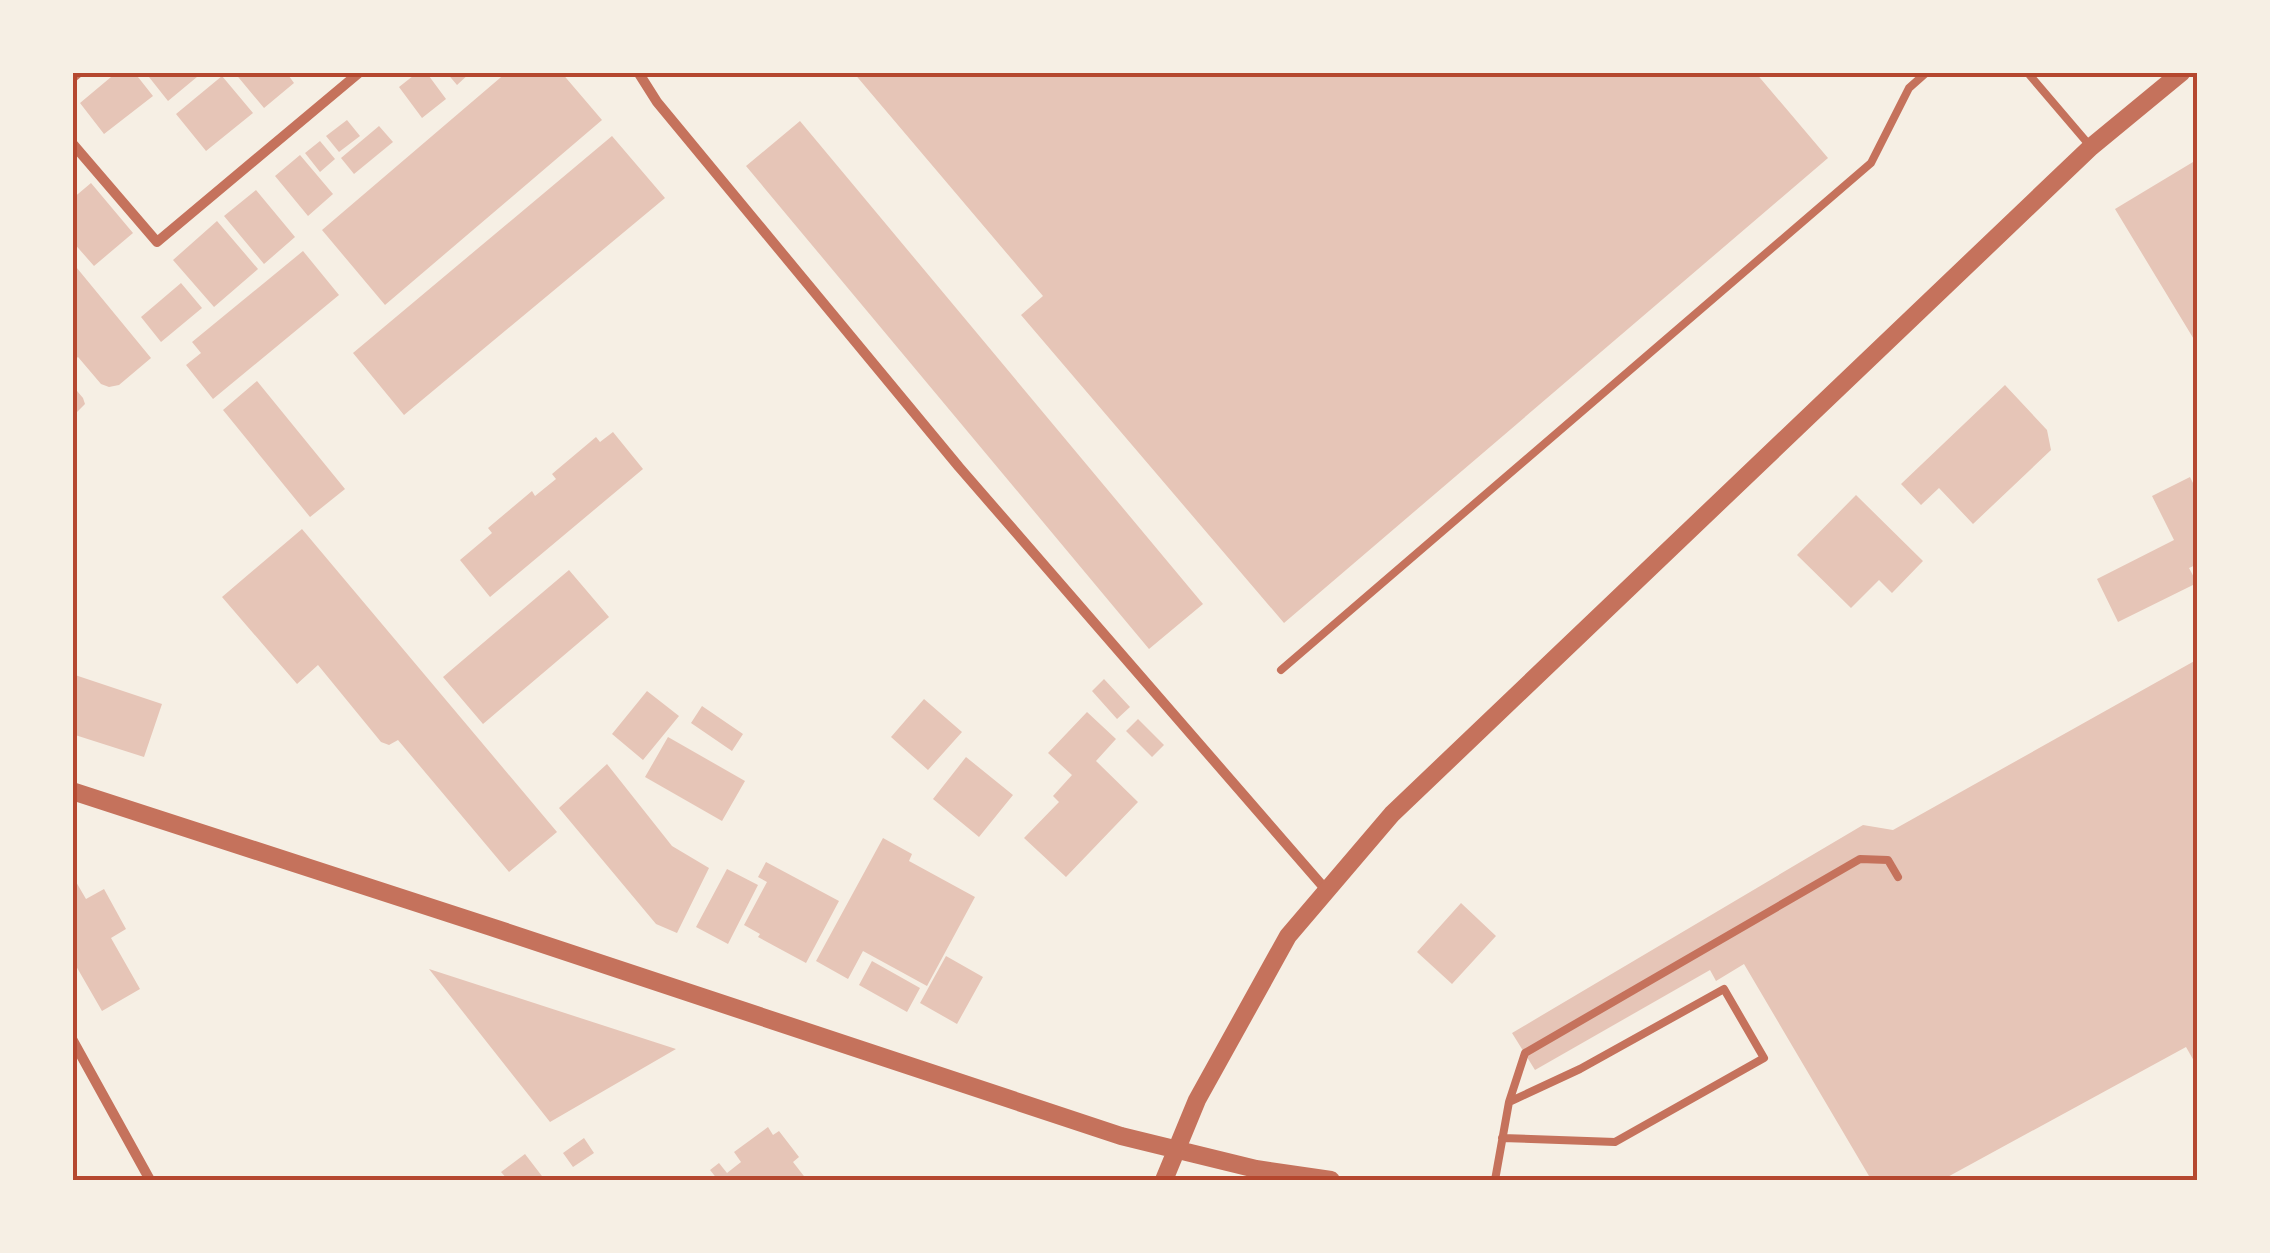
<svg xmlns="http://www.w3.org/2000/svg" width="2270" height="1253" viewBox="0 0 2270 1253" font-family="Spectral,serif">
<rect width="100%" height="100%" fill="#f6efe4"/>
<!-- building -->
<path fill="#e6c5b7" d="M 117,72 L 134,72 L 153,96 L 104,134 L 80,103 Z
M 145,72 L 203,72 L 168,101 Z
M 234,72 L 286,72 L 294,83 L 264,108 Z
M 418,72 L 426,72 L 446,99 L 422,118 L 399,87 Z
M 446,72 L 471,72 L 457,85 Z
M 507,72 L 561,72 L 602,120 L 385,305 L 322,230 Z
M 853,72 L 1755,72 L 1828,158 L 1284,623 L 1021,315 L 1043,296 Z
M 222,76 L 253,113 L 206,151 L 176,114 Z
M 347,120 L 360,136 L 339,152 L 326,136 Z
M 800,121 L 1203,604 L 1149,649 L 746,166 Z
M 379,126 L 393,142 L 354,174 L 341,158 Z
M 612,136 L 665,198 L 404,415 L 353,353 Z
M 320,141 L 335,159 L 320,172 L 305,153 Z
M 300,155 L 333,194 L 308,216 L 275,176 Z
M 2198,159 L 2198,346 L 2115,209 Z
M 91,183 L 133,233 L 94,266 L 72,241 L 72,199 Z
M 256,190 L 295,237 L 264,264 L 224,216 Z
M 217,221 L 258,269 L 214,307 L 173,260 Z
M 303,251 L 339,295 L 213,399 L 186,365 L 201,353 L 192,342 Z
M 72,262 L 151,358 L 119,385 L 109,387 L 101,384 L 78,357 L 72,362 Z
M 181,283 L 202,308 L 161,342 L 141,317 Z
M 257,381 L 345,489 L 310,517 L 223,410 Z
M 72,385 L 83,398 L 85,404 L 72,417 Z
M 2005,385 L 2047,430 L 2051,450 L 1973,524 L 1939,488 L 1921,505 L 1901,484 Z
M 613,432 L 643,469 L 490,597 L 460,560 L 492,533 L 488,528 L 532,491 L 535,496 L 556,479 L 552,474 L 596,437 L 600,442 Z
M 2190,477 L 2198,493 L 2198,564 L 2189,568 L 2197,583 L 2118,622 L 2097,579 L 2174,540 L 2152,496 Z
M 1856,495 L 1923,561 L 1892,593 L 1879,580 L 1851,608 L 1797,555 Z
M 302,529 L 557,832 L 509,872 L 398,740 L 389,745 L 381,742 L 318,665 L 297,684 L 222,597 Z
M 569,570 L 609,617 L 483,724 L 443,677 Z
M 2198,659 L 2198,1068 L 2186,1047 L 1942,1180 L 1889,1180 L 1869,1176 L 1744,964 L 1716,981 L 1710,970 L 1535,1070 L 1512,1033 L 1863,825 L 1893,830 Z
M 72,674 L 162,704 L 144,757 L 72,734 Z
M 1104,679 L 1130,707 L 1117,719 L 1092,691 Z
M 647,691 L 679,716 L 643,760 L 612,734 Z
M 924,699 L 962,732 L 928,770 L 891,737 Z
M 702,706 L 743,734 L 732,751 L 691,723 Z
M 1087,712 L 1116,739 L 1096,761 L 1138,802 L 1066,877 L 1024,838 L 1059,802 L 1053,796 L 1072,775 L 1048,753 Z
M 1138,719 L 1164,745 L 1152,757 L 1126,731 Z
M 668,737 L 745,781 L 722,821 L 645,777 Z
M 966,757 L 1013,795 L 979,837 L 933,799 Z
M 607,764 L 672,846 L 709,868 L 677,933 L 656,924 L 559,808 Z
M 883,838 L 912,854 L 909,861 L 975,897 L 927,986 L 863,951 L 848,979 L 816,961 Z
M 766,862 L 839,901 L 806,963 L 758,937 L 760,934 L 744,925 L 767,882 L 758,877 Z
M 727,869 L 758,885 L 728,944 L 696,927 Z
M 72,875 L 86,899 L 104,889 L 126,929 L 111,938 L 140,989 L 102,1011 L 72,959 Z
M 1461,903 L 1496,936 L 1452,984 L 1417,952 Z
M 946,956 L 983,977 L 957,1024 L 920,1003 Z
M 872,961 L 920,988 L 907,1012 L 859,985 Z
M 429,969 L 676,1049 L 550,1122 Z
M 768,1127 L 773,1135 L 779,1131 L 799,1157 L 793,1162 L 807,1180 L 718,1180 L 710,1170 L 719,1163 L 727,1173 L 741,1162 L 734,1152 Z
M 584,1138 L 594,1153 L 573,1167 L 563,1153 Z
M 525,1154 L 545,1180 L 508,1180 L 501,1172 Z"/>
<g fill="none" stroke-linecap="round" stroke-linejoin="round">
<!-- service -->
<path stroke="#c5725c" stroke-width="8" d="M 2027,72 L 2091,147
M 1281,670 L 1871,163 L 1909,88 L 1927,72
M 1509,1102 L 1525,1053 L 1860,859 L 1888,860 L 1898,877
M 1495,1180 L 1509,1102 L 1580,1069 L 1724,989 L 1764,1058 L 1615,1142 L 1502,1138"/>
<!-- minor -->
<path stroke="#c5725c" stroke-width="10" d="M 638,72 L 657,102 L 959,467 L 1327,891
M 72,78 L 79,72
M 72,143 L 157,242 L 360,72
M 72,1039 L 150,1180"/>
<!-- tertiary -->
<path stroke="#c5725c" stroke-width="18" d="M 72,791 L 491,927 L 1121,1136 L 1256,1169 L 1331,1180
M 1164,1180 L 1197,1100 L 1288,936 L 1392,814 L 2091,147 L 2182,72"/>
</g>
<!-- border -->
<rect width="2270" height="1253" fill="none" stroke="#f6efe4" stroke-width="150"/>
<rect x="75" y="75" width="2120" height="1103" fill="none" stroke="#b5482f" stroke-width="4"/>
</svg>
